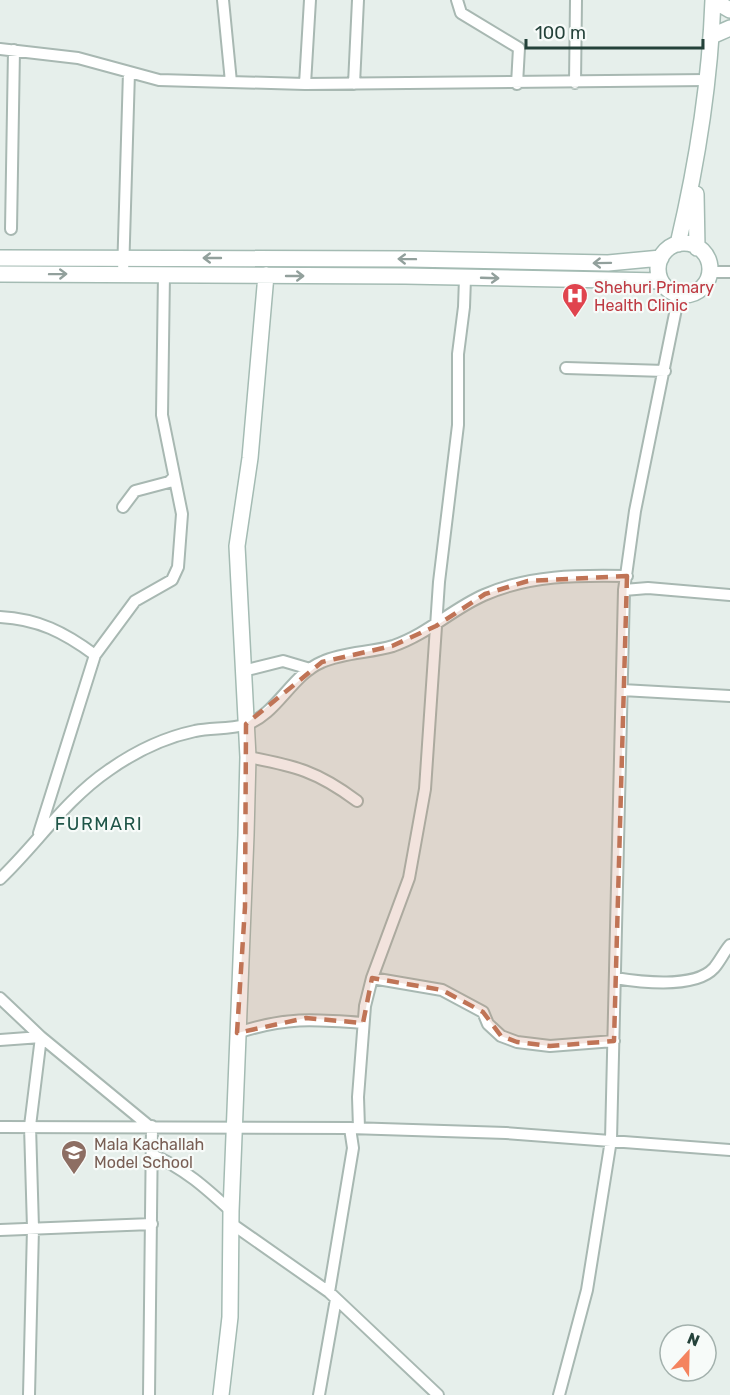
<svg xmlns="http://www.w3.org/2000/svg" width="730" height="1395" viewBox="0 0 730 1395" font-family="Rubik,sans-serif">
<rect width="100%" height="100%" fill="#e6efeb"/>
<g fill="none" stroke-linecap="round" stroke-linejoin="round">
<defs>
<path id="street" d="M 223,0 L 231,82
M 457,0 L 461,13 L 519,48 L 517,84
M 0,49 L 78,58 L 159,80 L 305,84 L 707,80
M 575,83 L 576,0
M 305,84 L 310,0
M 354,84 L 358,0
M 11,229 L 14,50
M 709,272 L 730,272
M 123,274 L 129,72
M 566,368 L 665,371
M 123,507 L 135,491 L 169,482 L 174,477
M 624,590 L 648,588 L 730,595
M 0,617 C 38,619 64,632 95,655
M 243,671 L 283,661 L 310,669
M 622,690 L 730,696
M 248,757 C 295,766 317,771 357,801
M 39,833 L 95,655 L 135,601 L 172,580 L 178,567 L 182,514 L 162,415 L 164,274
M 0,879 C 37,844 65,800 109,770 C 136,751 162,738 195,731 C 211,728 229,729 245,725 C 277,715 291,675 322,662 C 344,652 370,653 393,646 C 428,634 452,609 484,595 C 529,575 578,575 627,576
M 372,978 L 442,990 L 483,1012 L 488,1024 L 501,1036 L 517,1042 L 550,1046 L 614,1041
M 615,978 C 640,982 695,989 714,968 C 720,961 724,952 730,945
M 0,998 L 41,1037 L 149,1126
M 237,1033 C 285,1017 313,1019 363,1023
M 0,1040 L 41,1037 L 30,1126 L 33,1228 L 29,1395
M 0,1127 L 350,1128 L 506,1133 L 730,1150
M 359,1128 L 358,1097 L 365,1006 L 372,978 L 409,878 L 425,789 L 439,582 L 458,425 L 458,354 L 464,307 L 465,278
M 152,1155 C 183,1167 207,1189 231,1211
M 232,1224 L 329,1292 L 438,1395
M 0,1230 L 152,1224
M 329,1292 L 353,1148 L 350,1128
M 149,1395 L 152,1126
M 319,1395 L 336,1299
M 559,1395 L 587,1290 L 611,1140 L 624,590 L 635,511 L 679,294"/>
<path id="secondary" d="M 713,0 L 730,10
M 712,36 L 730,28
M 696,194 L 697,248
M658 269a26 26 0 1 1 52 0a26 26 0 1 1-52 0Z
M 678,244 C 697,164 710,83 713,0
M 0,258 L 409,259 L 608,263 L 661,258
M 0,274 L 405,276 L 661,281
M 221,1395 L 230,1317 L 231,1211 L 246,835 L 248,757 L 237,546 L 250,458 L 266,275"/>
</defs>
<!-- street casing -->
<use href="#street" stroke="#a8b8b2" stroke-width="14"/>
<!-- secondary casing -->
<use href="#secondary" stroke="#a4bbb3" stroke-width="18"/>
<!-- street -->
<use href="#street" stroke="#fff" stroke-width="10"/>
<!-- secondary -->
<use href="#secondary" stroke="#fff" stroke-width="15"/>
</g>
<!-- one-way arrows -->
<defs><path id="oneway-shaft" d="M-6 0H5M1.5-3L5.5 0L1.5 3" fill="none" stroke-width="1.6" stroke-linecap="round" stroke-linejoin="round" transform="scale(1.5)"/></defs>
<g stroke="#92a09c">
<use href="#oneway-shaft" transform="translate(212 258) rotate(-180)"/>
<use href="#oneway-shaft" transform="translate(407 259) rotate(-179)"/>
<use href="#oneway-shaft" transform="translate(602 263) rotate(179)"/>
<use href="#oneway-shaft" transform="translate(58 274) rotate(-1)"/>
<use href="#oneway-shaft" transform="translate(295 276)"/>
<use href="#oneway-shaft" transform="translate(490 278) rotate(2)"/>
</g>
<!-- marked area -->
<path fill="#c07456" fill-opacity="0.2" stroke="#c07456" stroke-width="4.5" stroke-dasharray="12 8" stroke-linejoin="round" d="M 627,576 L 614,1041 L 550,1046 L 517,1042 L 501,1036 L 483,1012 L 442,990 L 372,978 L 363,1023 L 306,1018 L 237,1033 L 245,907 L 246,724 L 322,662 L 392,646 L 436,626 L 485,594 L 528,581 Z"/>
<!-- icons -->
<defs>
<symbol id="hospital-pin" viewBox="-11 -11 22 30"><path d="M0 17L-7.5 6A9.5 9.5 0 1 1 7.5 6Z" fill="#e0444e" stroke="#f7fbf9"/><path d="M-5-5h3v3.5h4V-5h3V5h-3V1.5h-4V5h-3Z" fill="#fff"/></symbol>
<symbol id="school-pin" viewBox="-11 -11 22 30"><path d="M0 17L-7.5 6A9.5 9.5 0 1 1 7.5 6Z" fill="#8d6e63" stroke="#f7fbf9"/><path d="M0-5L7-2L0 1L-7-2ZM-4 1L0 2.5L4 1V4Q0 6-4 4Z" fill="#fff"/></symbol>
</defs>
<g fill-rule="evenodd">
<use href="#hospital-pin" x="560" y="281" width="30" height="40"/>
<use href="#school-pin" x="59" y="1138" width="30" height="40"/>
</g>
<g text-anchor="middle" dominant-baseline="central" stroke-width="4.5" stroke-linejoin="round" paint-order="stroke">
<!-- health labels -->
<g font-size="16" fill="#be3a42" stroke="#f7fbf9" text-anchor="start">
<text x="594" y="287">Shehuri Primary<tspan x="594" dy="18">Health Clinic</tspan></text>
</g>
<!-- education labels -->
<g font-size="16" fill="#785e54" stroke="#f7fbf9" text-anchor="start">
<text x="94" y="1144">Mala Kachallah<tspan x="94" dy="18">Model School</tspan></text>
</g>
<!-- neighbourhood labels -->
<g font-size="18" letter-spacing="1.5" fill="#1f5548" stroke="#f7fbf9">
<text x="99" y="824">FURMARI</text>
</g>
</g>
<!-- north arrow -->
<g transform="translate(688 1353) rotate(22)"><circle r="28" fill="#f7fbf9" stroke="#a3b1ad" stroke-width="1.5"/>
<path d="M0-4.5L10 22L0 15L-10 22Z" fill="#f4845f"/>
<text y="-9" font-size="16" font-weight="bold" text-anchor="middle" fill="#24423a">N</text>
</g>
<!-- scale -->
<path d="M526 39v9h177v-9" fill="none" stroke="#24423a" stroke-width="3"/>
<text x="535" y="39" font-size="18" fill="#24423a" stroke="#f7fbf9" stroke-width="4.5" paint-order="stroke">100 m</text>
</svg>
